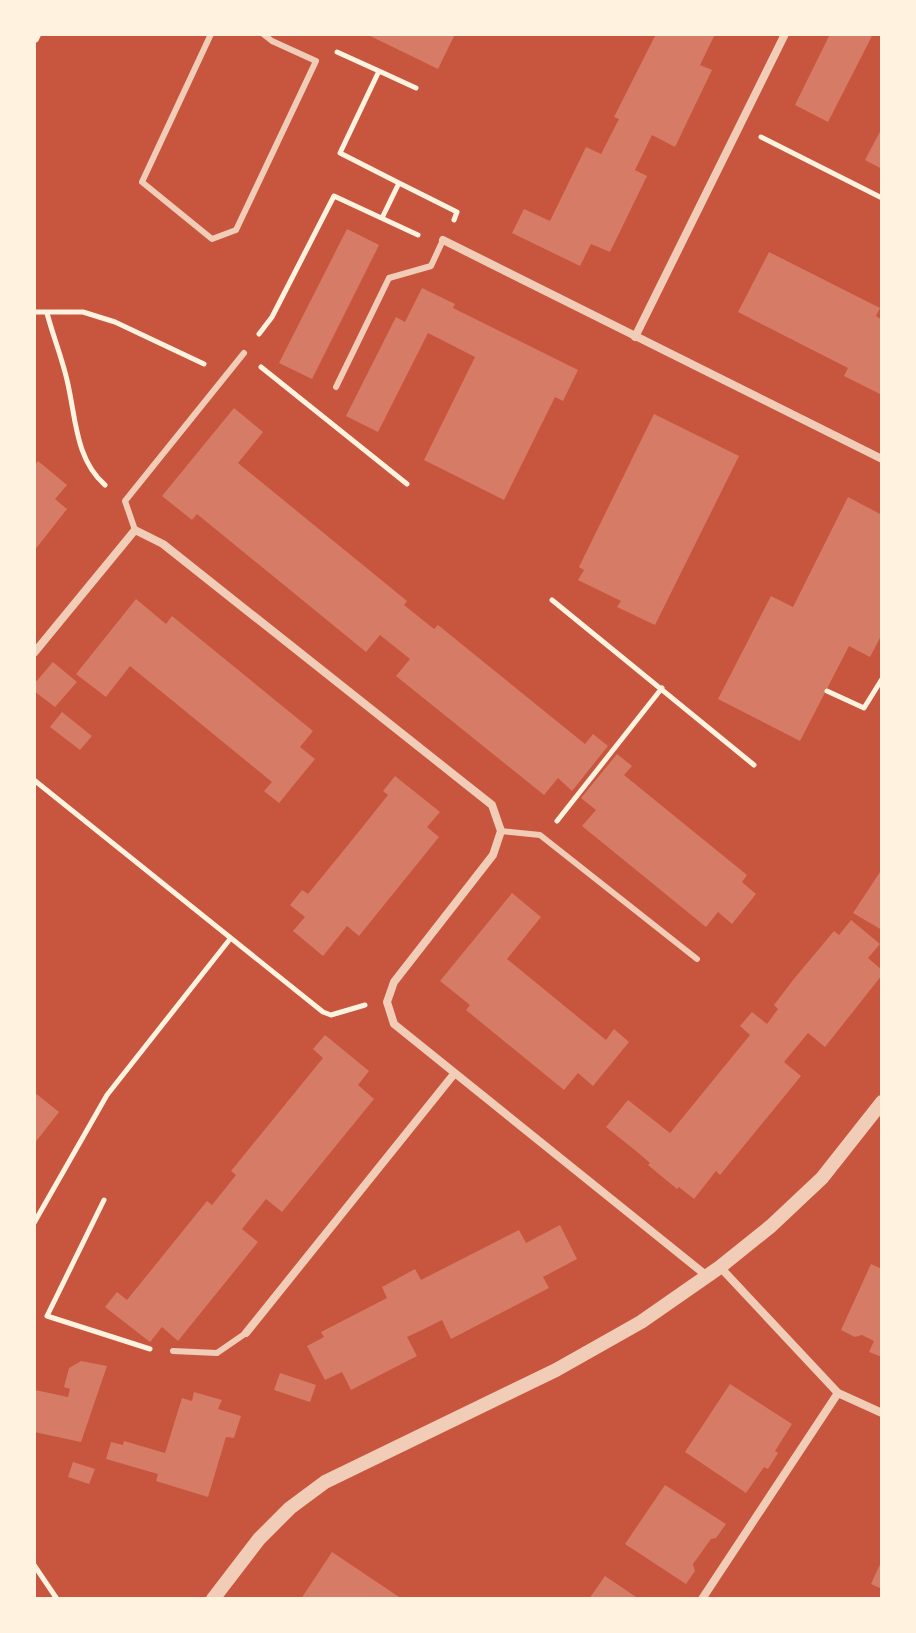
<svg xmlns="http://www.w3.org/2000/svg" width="916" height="1633" viewBox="0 0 916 1633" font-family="Quicksand,sans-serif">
<rect width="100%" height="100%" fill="#c8553d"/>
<!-- building -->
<path fill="#d67c66" d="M 366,34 L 455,34 L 438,69 Z
M 656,34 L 715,34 L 700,65 L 712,70 L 675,147 L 652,135 L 635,170 L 647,176 L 610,252 L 591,244 L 580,266 L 512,233 L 524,209 L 550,221 L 586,147 L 601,154 L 619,119 L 614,117 Z
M 830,34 L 873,34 L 828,122 L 795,105 Z
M 882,128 L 882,169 L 865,160 Z
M 347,229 L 379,245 L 312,379 L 279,363 Z
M 769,252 L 880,308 L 876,316 L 882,320 L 882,395 L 844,376 L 848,368 L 738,312 Z
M 422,288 L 455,304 L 453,308 L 578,370 L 563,401 L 555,397 L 504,500 L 424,460 L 475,357 L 428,333 L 378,432 L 346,416 L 396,317 L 405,322 Z
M 234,408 L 263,432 L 238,463 L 407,601 L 404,605 L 434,629 L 438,625 L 585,744 L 593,734 L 608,746 L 572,791 L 558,778 L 544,795 L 396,676 L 410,659 L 380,635 L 366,652 L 197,514 L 192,520 L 162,496 Z
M 654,414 L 739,456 L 655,625 L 617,607 L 621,601 L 578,580 L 584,570 L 579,567 Z
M 38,461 L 67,485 L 55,499 L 67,509 L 34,551 L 34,466 Z
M 848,497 L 882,515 L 882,634 L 870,657 L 849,646 L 800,741 L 718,699 L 771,596 L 793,607 Z
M 136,599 L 166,624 L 172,616 L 313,731 L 300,747 L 315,759 L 279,803 L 264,791 L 272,782 L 130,666 L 106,697 L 76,674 Z
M 53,662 L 77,682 L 55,707 L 34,691 L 34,684 Z
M 62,712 L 92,736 L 80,750 L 50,727 Z
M 617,754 L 632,766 L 624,775 L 747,875 L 742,882 L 756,894 L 732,924 L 718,912 L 706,927 L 582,826 L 596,810 L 581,798 Z
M 395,776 L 440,812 L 427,827 L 439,837 L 359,936 L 347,926 L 323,956 L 293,931 L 305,917 L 290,905 L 302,890 L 308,894 L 348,845 L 388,795 L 383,791 Z
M 882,869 L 882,930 L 853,913 Z
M 512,893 L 541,917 L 507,959 L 606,1040 L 614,1029 L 629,1042 L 593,1086 L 578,1073 L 564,1090 L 466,1010 L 470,1005 L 440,981 Z
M 851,920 L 880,944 L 868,958 L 882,970 L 882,975 L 825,1047 L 808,1033 L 784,1062 L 801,1076 L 720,1175 L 716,1171 L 694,1199 L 679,1187 L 677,1189 L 648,1165 L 650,1163 L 636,1151 L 606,1127 L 628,1100 L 670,1133 L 750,1035 L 740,1026 L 752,1012 L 767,1024 L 778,1009 L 774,1005 L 793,980 L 834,931 L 839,935 Z
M 325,1035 L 369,1071 L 358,1085 L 374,1099 L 282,1212 L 266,1199 L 242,1229 L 258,1242 L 178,1341 L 162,1327 L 150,1342 L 105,1307 L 117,1292 L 127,1300 L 207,1201 L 212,1205 L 236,1175 L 231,1171 L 323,1058 L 313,1049 Z
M 34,1092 L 59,1112 L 34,1144 Z
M 560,1225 L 577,1259 L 543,1277 L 549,1288 L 451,1339 L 442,1320 L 424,1329 L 407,1337 L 417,1356 L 351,1390 L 342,1372 L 325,1380 L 307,1346 L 324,1337 L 321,1332 L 387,1298 L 382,1287 L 415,1269 L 421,1280 L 519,1230 L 526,1243 Z
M 871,1264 L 882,1269 L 882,1357 L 869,1352 L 874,1341 L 862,1335 L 855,1337 L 841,1330 Z
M 81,1361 L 107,1366 L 81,1442 L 34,1432 L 35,1390 L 68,1397 L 70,1389 L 64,1387 L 69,1368 Z
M 280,1373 L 316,1385 L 310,1402 L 274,1390 Z
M 730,1384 L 792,1424 L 775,1451 L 778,1453 L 768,1469 L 764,1467 L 746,1493 L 685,1452 Z
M 194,1392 L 222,1400 L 218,1409 L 241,1416 L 234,1438 L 226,1437 L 208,1497 L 156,1481 L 158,1474 L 106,1459 L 111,1442 L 123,1445 L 124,1441 L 165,1453 L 182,1398 L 192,1401 Z
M 73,1462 L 95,1469 L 89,1484 L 68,1477 Z
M 665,1485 L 726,1524 L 716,1538 L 711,1539 L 693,1564 L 695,1571 L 686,1584 L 625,1544 Z
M 332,1552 L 402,1599 L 301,1599 Z
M 882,1560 L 882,1589 L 871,1584 Z
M 605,1576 L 639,1599 L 589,1599 Z"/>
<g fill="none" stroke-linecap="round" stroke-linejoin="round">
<!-- path -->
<path stroke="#fff3e0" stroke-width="5" d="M 36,40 L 39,34
M 337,52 L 379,71 L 340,153 L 399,183 L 382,218
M 379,71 L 416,88
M 761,137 L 882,198
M 399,183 L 457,212 L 454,220
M 34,312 L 83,312 L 115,322 L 204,364
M 47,313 C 53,336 62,358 67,380 C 76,417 75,459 105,485
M 259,334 L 272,317 L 334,196 L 418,235
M 261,367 L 407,484
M 552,600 L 754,765
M 827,691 L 864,708 L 882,679
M 34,780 L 323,1012 L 331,1015 L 365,1005
M 557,821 L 662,688
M 104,1200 L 47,1316 L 150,1349
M 34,1223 L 107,1095 L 230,939
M 34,1565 L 57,1599"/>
<!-- service -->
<path stroke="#f1ccb7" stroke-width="6" d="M 211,34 L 142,182 L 212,239 L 236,230 L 316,61 L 272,41 L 263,34
M 336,387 L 389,278 L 431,266 L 443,240
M 135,530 L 125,501 L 244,353
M 501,831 L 540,835 L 697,959
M 173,1351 L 217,1353 L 246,1333"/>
<!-- minor -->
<path stroke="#f1ccb7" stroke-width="8" d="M 443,240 L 882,459
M 635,337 L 785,34
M 34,653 L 135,530 L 163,544 L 492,805 L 501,831 L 493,855 L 394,982 L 387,1002 L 394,1024 L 707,1276
M 720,1267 L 838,1393 L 882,1413
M 246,1333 L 454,1074
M 702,1599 L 838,1393"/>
<!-- tertiary -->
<path stroke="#f1ccb7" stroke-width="14" d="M 213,1599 L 259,1539 L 290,1508 L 325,1482 L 556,1370 L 641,1322 L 720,1267 L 771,1226 L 822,1178 L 882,1102"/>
</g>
<!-- border -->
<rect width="916" height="1633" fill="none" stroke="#fff3e0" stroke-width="72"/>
</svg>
